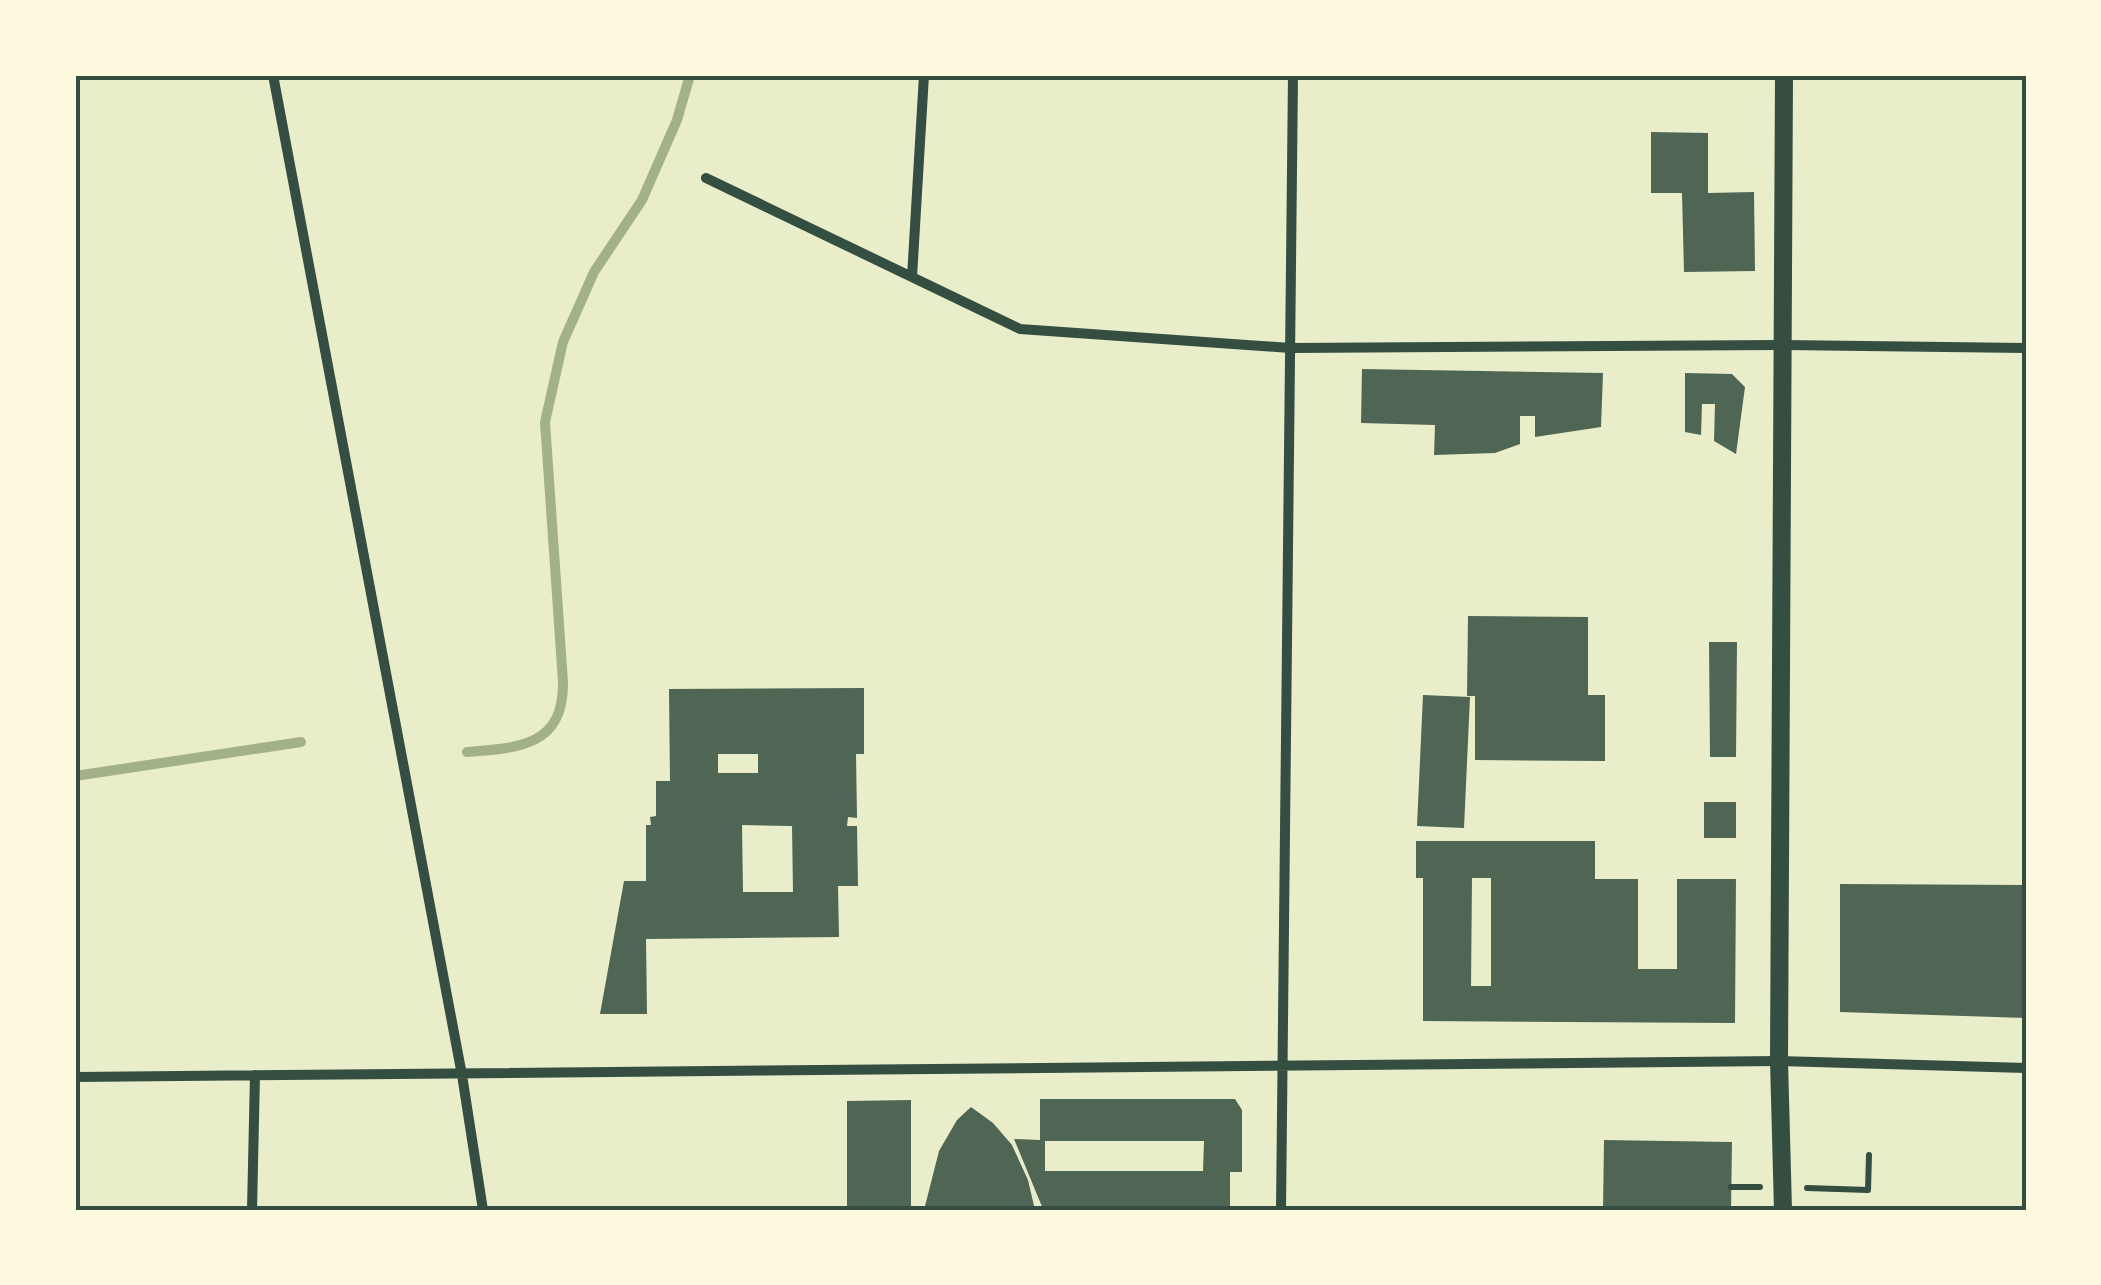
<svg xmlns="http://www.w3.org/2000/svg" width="2101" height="1285" viewBox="0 0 2101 1285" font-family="Ubuntu,sans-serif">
<rect width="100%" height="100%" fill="#e9edc9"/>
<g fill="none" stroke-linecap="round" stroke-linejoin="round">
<!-- stream -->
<path stroke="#a3b18a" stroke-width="10" d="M 467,752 C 519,748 564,746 563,682 L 545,422 L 563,342 L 594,272 L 642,200 L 677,120 L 690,75
M 75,776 L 301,742"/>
</g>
<!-- building -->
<path fill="#4f6655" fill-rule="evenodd" d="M 1651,132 L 1708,133 L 1708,193 L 1754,192 L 1755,271 L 1684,272 L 1682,193 L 1651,193 Z
M 1362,369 L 1603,373 L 1601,427 L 1535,437 L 1535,416 L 1520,416 L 1520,444 L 1495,453 L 1434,455 L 1435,425 L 1361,423 Z
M 1685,373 L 1732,374 L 1745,387 L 1736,454 L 1714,441 L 1715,404 L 1702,404 L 1701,435 L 1685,432 Z
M 1468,616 L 1588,617 L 1588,695 L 1605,695 L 1605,761 L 1475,760 L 1475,696 L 1467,696 Z
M 1709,642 L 1737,642 L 1736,757 L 1710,757 Z
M 864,688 L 864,754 L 856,754 L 857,818 L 848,817 L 847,826 L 857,826 L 858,886 L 838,886 L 839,937 L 646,939 L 647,1014 L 600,1014 L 624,881 L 646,881 L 646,825 L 651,825 L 650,817 L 656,816 L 656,781 L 670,781 L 669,689 ZM 718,754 L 758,754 L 758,773 L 718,773 ZM 742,825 L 792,826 L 793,892 L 743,892 Z
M 1423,695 L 1470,697 L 1464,828 L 1417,826 Z
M 1704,802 L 1736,802 L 1736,838 L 1704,838 Z
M 1416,841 L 1595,841 L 1595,879 L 1638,879 L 1638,969 L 1677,969 L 1677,879 L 1736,879 L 1735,1023 L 1423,1021 L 1423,878 L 1416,878 ZM 1472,878 L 1491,878 L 1491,986 L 1471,986 Z
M 1840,884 L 2026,885 L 2026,1018 L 1840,1012 Z
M 1040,1099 L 1235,1099 L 1242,1110 L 1242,1172 L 1230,1172 L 1230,1210 L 1043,1209 L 1014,1139 L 1040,1140 ZM 1045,1141 L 1204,1141 L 1203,1171 L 1045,1171 Z
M 911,1100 L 911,1210 L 847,1210 L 847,1101 Z
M 971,1107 L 993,1123 L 1012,1145 L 1028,1180 L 1035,1210 L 924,1210 L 939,1151 L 957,1120 Z
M 1604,1140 L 1732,1142 L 1731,1210 L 1603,1210 Z"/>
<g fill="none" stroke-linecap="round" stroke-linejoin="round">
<!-- path -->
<path stroke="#344e41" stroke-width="6" d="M 1731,1187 L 1760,1187
M 1807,1188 L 1868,1190 L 1869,1155"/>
<!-- minor -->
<path stroke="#344e41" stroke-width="10" d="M 273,75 L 462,1075 L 483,1210
M 706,178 L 1020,329 L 1290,348 L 1783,345 L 2026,348
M 912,277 L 924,75
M 75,1077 L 1779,1061 L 2026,1068
M 252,1210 L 255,1075
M 1281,1210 L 1293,75"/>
<!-- tertiary -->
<path stroke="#344e41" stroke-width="18" d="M 1783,1210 L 1779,1061 L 1784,75"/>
</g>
<!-- border -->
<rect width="2101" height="1285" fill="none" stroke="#fefae0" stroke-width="155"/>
<rect x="78" y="78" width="1946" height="1130" fill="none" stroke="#344e41" stroke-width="4"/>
</svg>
